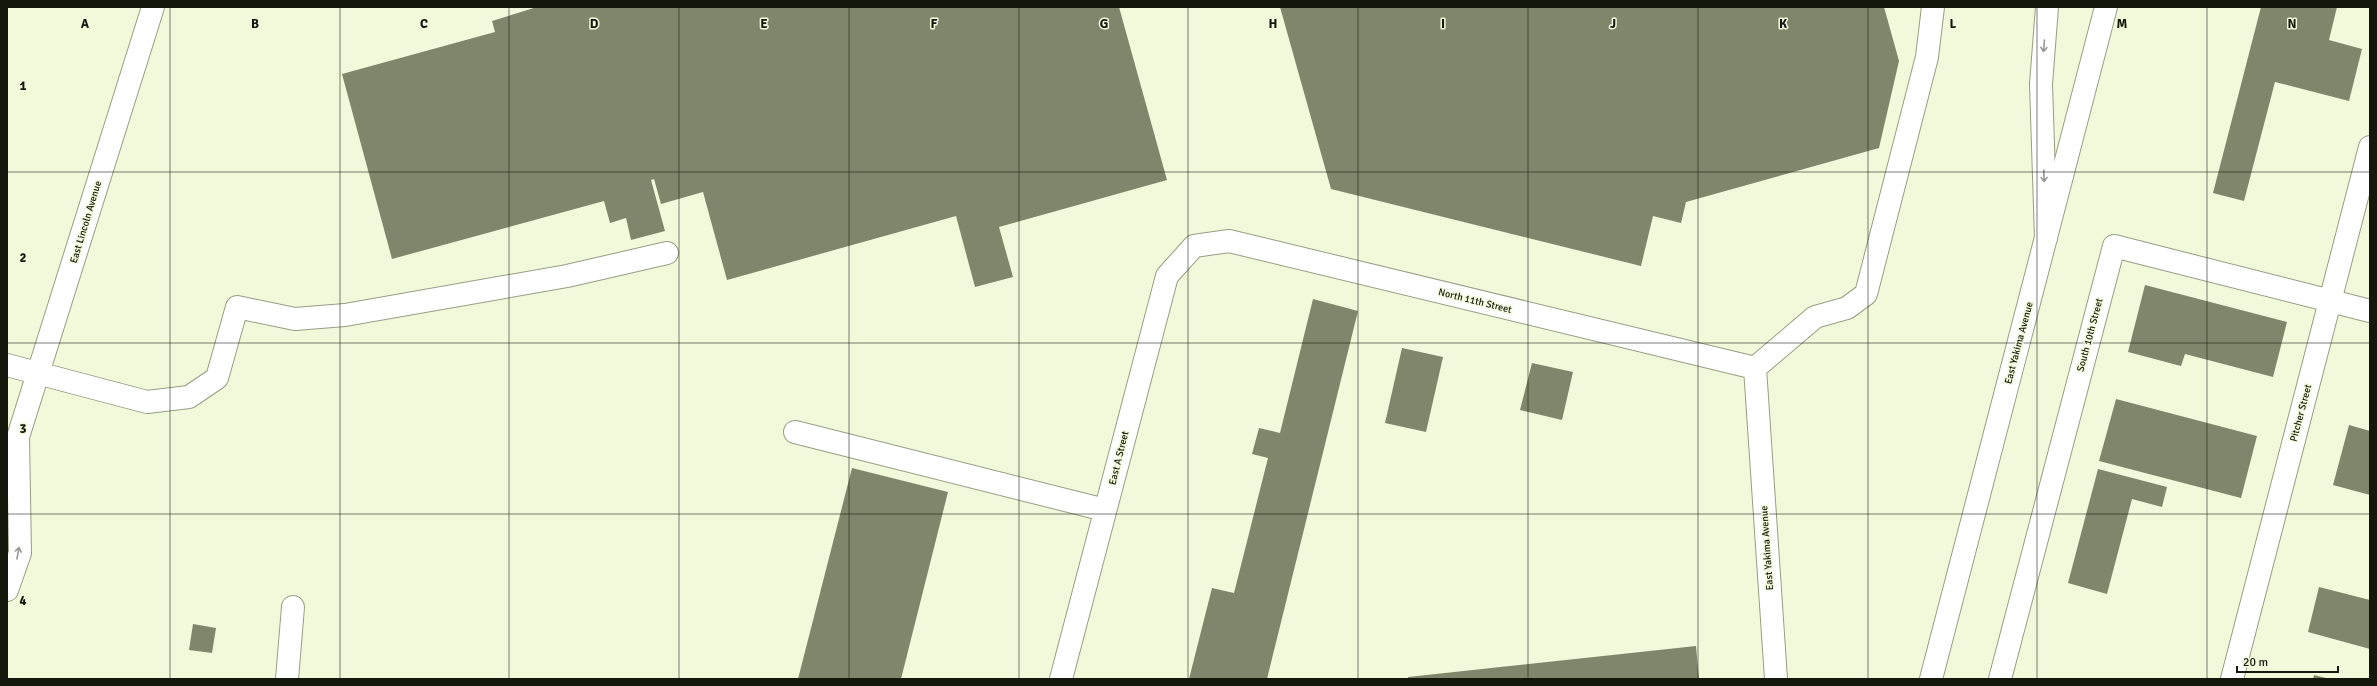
<svg xmlns="http://www.w3.org/2000/svg" width="2377" height="686" viewBox="0 0 2377 686" font-family="Signika,sans-serif">
<rect width="100%" height="100%" fill="#f2f9db"/>
<!-- building -->
<path fill="#80866b" d="M 537,7 L 1119,7 L 1167,180 L 999,227 L 1013,277 L 975,287 L 956,216 L 727,280 L 703,192 L 661,204 L 654,179 L 651,180 L 665,231 L 631,240 L 626,218 L 610,223 L 604,201 L 392,259 L 342,74 L 495,32 L 492,21 Z
M 1280,7 L 1884,7 L 1899,61 L 1879,148 L 1686,202 L 1681,223 L 1653,216 L 1641,266 L 1331,189 Z
M 2261,7 L 2337,7 L 2329,40 L 2362,49 L 2349,101 L 2275,82 L 2244,201 L 2213,193 Z
M 2145,285 L 2287,322 L 2273,377 L 2185,354 L 2181,366 L 2128,352 Z
M 1313,299 L 1358,311 L 1267,679 L 1189,679 L 1212,588 L 1234,593 L 1268,458 L 1252,454 L 1259,428 L 1280,433 Z
M 1402,348 L 1443,357 L 1426,432 L 1385,423 Z
M 1532,363 L 1573,372 L 1562,420 L 1520,410 Z
M 2116,399 L 2257,436 L 2241,498 L 2099,461 Z
M 2349,425 L 2370,431 L 2370,495 L 2333,485 Z
M 852,468 L 948,492 L 901,679 L 798,679 Z
M 2098,469 L 2167,487 L 2162,507 L 2132,499 L 2107,594 L 2068,583 Z
M 2319,587 L 2370,600 L 2370,649 L 2308,632 Z
M 193,624 L 216,628 L 212,653 L 189,650 Z
M 1696,646 L 1699,679 L 1408,679 L 1408,677 Z
M 2314,675 L 2326,678 L 2326,679 L 2313,679 Z"/>
<g fill="none" stroke-linecap="round" stroke-linejoin="round">
<defs>
<path id="minor" d="M 7,365 L 147,402 L 189,397 L 217,378 L 237,307 L 295,319 L 345,315 L 567,276 L 667,253
M 1755,368 L 1815,317 L 1847,308 L 1866,294 L 1927,57 L 1933,7
M 1755,368 L 1776,679
M 795,432 L 1105,510
M 7,590 L 20,553 L 18,437 L 153,7
M 287,679 L 293,607
M 1061,679 L 1167,276 L 1194,246 L 1229,241 L 1755,368
M 2000,679 L 2114,246 L 2370,311
M 2232,679 L 2370,147"/>
<path id="major" d="M 1931,679 L 2106,7"/>
<path id="highway" d="M 2046,238 L 2041,84 L 2047,7"/>
</defs>
<!-- minor casing -->
<use href="#minor" stroke="#989e83" stroke-width="24"/>
<!-- major casing -->
<use href="#major" stroke="#989e83" stroke-width="24"/>
<!-- highway casing -->
<use href="#highway" stroke="#989e83" stroke-width="24"/>
<!-- minor -->
<use href="#minor" stroke="#fff" stroke-width="22"/>
<!-- major -->
<use href="#major" stroke="#fff" stroke-width="22"/>
<!-- highway -->
<use href="#highway" stroke="#fff" stroke-width="22"/>
</g>
<!-- one-way arrows -->
<defs><path id="oneway-shaft" d="M-6 0H5M1.5-3L5.5 0L1.5 3" fill="none" stroke-width="1.6" stroke-linecap="round" stroke-linejoin="round"/></defs>
<g stroke="#959792">
<use href="#oneway-shaft" transform="translate(2044 46) rotate(94)"/>
<use href="#oneway-shaft" transform="translate(2044 176) rotate(88)"/>
<use href="#oneway-shaft" transform="translate(18 553) rotate(-80)"/>
</g>
<!-- grid -->
<path fill="none" stroke="#14170c" stroke-width="1" stroke-opacity="0.55" d="M 170,7 L 170,679M 340,7 L 340,679M 509,7 L 509,679M 679,7 L 679,679M 849,7 L 849,679M 1019,7 L 1019,679M 1188,7 L 1188,679M 1358,7 L 1358,679M 1528,7 L 1528,679M 1698,7 L 1698,679M 1868,7 L 1868,679M 2037,7 L 2037,679M 2207,7 L 2207,679M 7,172 L 2370,172M 7,343 L 2370,343M 7,514 L 2370,514"/>
<g text-anchor="middle" dominant-baseline="central" stroke-width="3" stroke-linejoin="round" paint-order="stroke">
<!-- street labels -->
<g font-size="10" fill="#14170c" stroke="#f2f9db">
<text transform="translate(86 222) rotate(-73)">East Lincoln Avenue</text>
<text transform="translate(1475 301) rotate(14)">North 11th Street</text>
<text transform="translate(2090 335) rotate(-75)">South 10th Street</text>
<text transform="translate(2019 343) rotate(-75)">East Yakima Avenue</text>
<text transform="translate(2301 413) rotate(-75)">Pitcher Street</text>
<text transform="translate(1119 458) rotate(-76)">East A Street</text>
<text transform="translate(1767 548) rotate(-94)">East Yakima Avenue</text>
</g>
</g>
<g font-size="13" text-anchor="middle" font-weight="bold" fill="#14170c" stroke="#f2f9db" stroke-width="3" stroke-linejoin="round" paint-order="stroke">
<text x="85" y="28">A</text>
<text x="255" y="28">B</text>
<text x="424" y="28">C</text>
<text x="594" y="28">D</text>
<text x="764" y="28">E</text>
<text x="934" y="28">F</text>
<text x="1104" y="28">G</text>
<text x="1273" y="28">H</text>
<text x="1443" y="28">I</text>
<text x="1613" y="28">J</text>
<text x="1783" y="28">K</text>
<text x="1953" y="28">L</text>
<text x="2122" y="28">M</text>
<text x="2292" y="28">N</text>
<text x="23" y="90">1</text>
<text x="23" y="262">2</text>
<text x="23" y="433">3</text>
<text x="23" y="605">4</text>
</g>
<!-- border -->
<rect width="2377" height="686" fill="none" stroke="#14170c" stroke-width="16"/>
<!-- scale -->
<path d="M2237 666v6h101v-6" fill="none" stroke="#14170c" stroke-width="2"/>
<text x="2243" y="666" font-size="12" fill="#14170c" stroke="#f2f9db" stroke-width="3" paint-order="stroke">20 m</text>
</svg>
